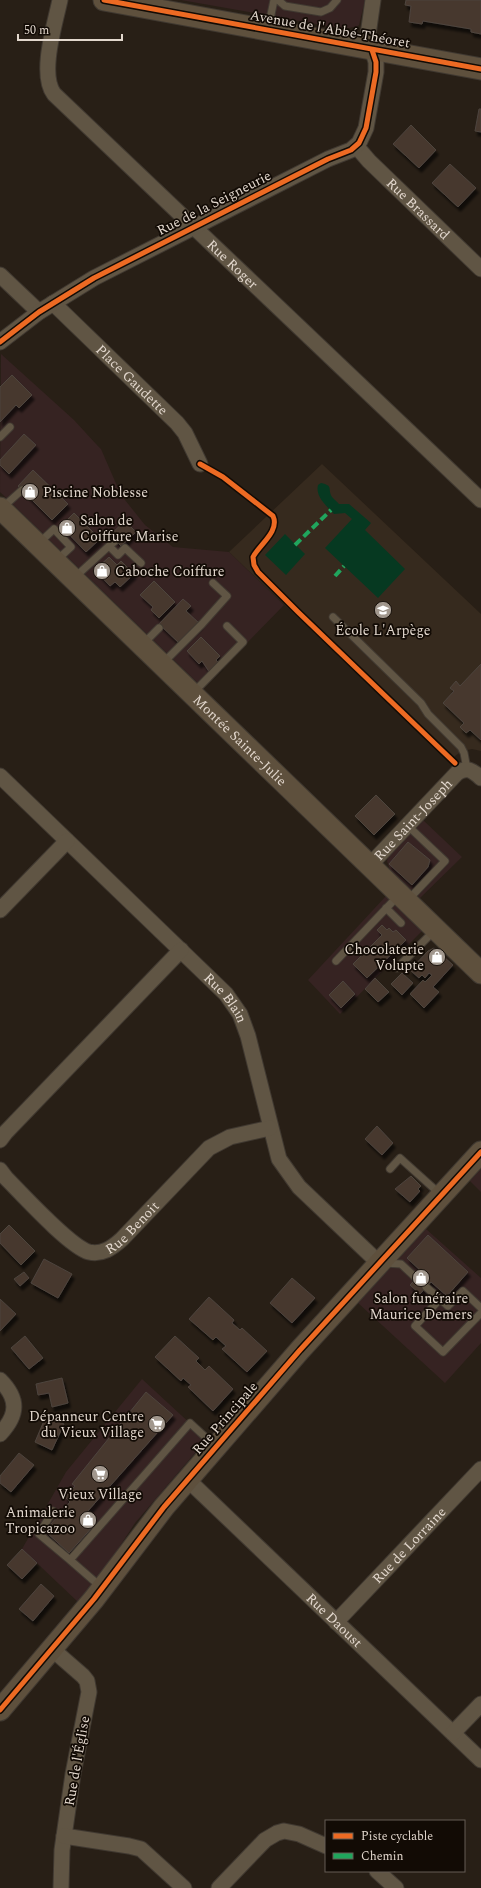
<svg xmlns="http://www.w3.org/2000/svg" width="481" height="1888" viewBox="0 0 481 1888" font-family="Spectral,serif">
<defs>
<filter id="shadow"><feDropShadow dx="2.5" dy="4.5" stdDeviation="1" flood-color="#0009"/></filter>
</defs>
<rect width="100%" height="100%" fill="#281f16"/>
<!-- commercial -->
<path fill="#362322" d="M 181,0 L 365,0 L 359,25 L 355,28 L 353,27 L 345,29 Z
M 1,354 L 74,420 L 96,444 L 101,449 L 121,495 L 145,525 L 173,547 L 229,552 L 284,605 L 203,688 L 0,492 Z
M 423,820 L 462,857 L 420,898 L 390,870 L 387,861 L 388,857 Z
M 386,896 L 423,930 L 340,1014 L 308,980 Z
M 481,1169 L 481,1192 L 470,1181 Z
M 426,1229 L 481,1278 L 481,1343 L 445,1383 L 358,1303 Z
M 142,1379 L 207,1439 L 135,1523 L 103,1572 L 78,1602 L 22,1549 L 66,1472 Z"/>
<!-- education -->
<path fill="#362a1e" d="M 322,464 L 481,614 L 481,751 L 472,749 L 462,751 L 455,756 L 451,764 L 229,552 Z"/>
<!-- green -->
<path fill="#063921" d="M 321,483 C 334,486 327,488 332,497 C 334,499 337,502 339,504 L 349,504 L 371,523 L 365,530 L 405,569 L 378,598 L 325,548 L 352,519 L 345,513 L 334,514 C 327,506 315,497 318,485 Z
M 285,534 L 305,554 L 286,575 L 265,555 Z"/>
<!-- building -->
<path fill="#47382e" stroke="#4d443e" filter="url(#shadow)" d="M 406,0 L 481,0 L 481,34 L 471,32 L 471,29 L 423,21 L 422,24 L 409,22 L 411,6 L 405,5 Z
M 479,109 L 481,109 L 481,132 L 475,131 Z
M 411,125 L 436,150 L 419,168 L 393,144 Z
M 450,164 L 476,188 L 458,207 L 432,183 Z
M 12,375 L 32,395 L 19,408 L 16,405 L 0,422 L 0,387 Z
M 24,434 L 36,445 L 9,474 L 0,465 L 0,460 Z
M 33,470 L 68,504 L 52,520 L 18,486 Z
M 74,513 L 100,539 L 86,552 L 61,526 Z
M 125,521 L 136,532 L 121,546 L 110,535 Z
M 109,557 L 117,565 L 121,561 L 134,574 L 120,587 L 115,582 L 110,586 L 95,570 Z
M 154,581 L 175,602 L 159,618 L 151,610 L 153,607 L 140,595 Z
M 183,599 L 191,606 L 186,611 L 200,624 L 179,643 L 159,624 Z
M 201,637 L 220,656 L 216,660 L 220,664 L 210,673 L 202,661 L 199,664 L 187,651 Z
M 481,664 L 481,740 L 470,730 L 466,733 L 460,727 L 464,723 L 443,703 L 454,691 L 450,688 L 456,681 L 460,686 Z
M 376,795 L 395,814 L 374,835 L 355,816 Z
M 408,842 L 430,860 L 428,867 L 412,885 L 389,864 Z
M 382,925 L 387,930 L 389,928 L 393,932 L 396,930 L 406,940 L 367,978 L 353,964 L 382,935 L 377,930 Z
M 434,948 L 453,965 L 433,987 L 439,992 L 424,1008 L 410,994 L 423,980 L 425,982 L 432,975 L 429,973 L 425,978 L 422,975 L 419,978 L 410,970 L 428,951 Z
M 402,973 L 413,983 L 402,995 L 391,984 Z
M 375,978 L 389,992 L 378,1002 L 365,989 Z
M 343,981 L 355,994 L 341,1008 L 329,995 Z
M 377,1126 L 393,1143 L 382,1155 L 365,1139 Z
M 411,1176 L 421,1186 L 418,1189 L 420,1191 L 410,1202 L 395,1189 Z
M 9,1225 L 35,1251 L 21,1265 L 0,1243 L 0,1234 Z
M 428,1235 L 468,1272 L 447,1296 L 431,1282 L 420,1294 L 410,1285 L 422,1272 L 407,1258 Z
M 44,1259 L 72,1274 L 58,1298 L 31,1283 Z
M 24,1272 L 29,1278 L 20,1286 L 14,1279 Z
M 292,1278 L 315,1298 L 292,1323 L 270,1303 Z
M 209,1297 L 234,1320 L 232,1323 L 240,1330 L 242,1328 L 267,1351 L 247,1372 L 222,1349 L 226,1346 L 216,1337 L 213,1340 L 189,1319 Z
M 0,1299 L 16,1314 L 0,1331 Z
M 25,1336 L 43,1358 L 29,1369 L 11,1348 Z
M 175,1336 L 199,1358 L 196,1361 L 205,1370 L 209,1366 L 233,1389 L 213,1411 L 188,1387 L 191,1385 L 183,1378 L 181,1381 L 155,1357 Z
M 62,1378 L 68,1403 L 52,1407 L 49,1393 L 38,1395 L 36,1384 Z
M 146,1392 L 173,1415 L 87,1512 L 95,1519 L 95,1524 L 69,1553 L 45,1531 L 70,1502 L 65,1497 L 75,1486 L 72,1484 Z
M 46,1416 L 64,1424 L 52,1450 L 35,1442 Z
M 19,1453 L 34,1465 L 11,1492 L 0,1483 L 0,1476 Z
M 22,1549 L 37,1563 L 22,1579 L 7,1565 Z
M 41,1584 L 54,1596 L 33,1621 L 19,1609 Z"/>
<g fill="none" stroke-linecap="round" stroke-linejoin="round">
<defs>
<path id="lane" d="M 278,0 L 285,6 L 321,12 L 330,8 L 337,0
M 268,29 L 274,0
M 0,437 L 10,427
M 3,507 L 22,490
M 38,544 L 54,529 L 71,547 L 57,560
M 109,546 L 115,541
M 74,578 L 109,546 L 118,555 L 125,548 L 141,563
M 333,617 L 421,703 L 428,714 L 461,747 L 464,753 L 467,769
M 144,643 L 159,628
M 163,663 L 202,624 L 227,596 L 213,583
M 194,692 L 243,642 L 227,626
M 407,825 L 445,861 L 408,900
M 386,908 L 401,923
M 336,961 L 398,896
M 397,968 L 435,930
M 390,1169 L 400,1158 L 440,1194
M 385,1263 L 401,1264 L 416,1278
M 426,1287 L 448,1306 L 463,1291 L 481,1308
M 440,1299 L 415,1326 L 443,1352 L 481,1313
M 53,1511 L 39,1534 L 70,1560
M 101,1587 L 70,1560 L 190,1423 L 214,1445"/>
<g id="street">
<path id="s1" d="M 60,0 C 55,24 39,74 54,94 L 481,500"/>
<path id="s2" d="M 357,147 L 369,161 L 481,269"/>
<path d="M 0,275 L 39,312"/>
<path id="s3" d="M 53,303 L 177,423 L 185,433 L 200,464"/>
<path d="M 0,342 L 39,312 L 94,278 L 328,159 L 351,150 L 359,143 L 366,128 L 376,72 L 376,62 L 368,35 L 373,0"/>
<path id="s4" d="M 0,776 L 226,994 L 240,1014 L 248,1036 L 279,1159 L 299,1187 L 379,1263"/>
<path id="s5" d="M 369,866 L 457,773 C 467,766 473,771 481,778"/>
<path d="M 0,910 L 67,841"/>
<path d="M 0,1140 L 6,1132 L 181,950"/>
<path id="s6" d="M 0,1170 L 6,1178 C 22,1194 70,1247 89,1252 C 102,1255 112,1248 122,1239 L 209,1148 L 230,1137 L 270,1128"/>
<path d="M 0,1380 C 19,1399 18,1415 0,1434"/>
<path id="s7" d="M 187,1479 L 481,1760"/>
<path id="s8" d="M 336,1622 L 481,1469"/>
<path d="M 52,1649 L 83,1676 L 87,1681 L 89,1692 L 73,1774 L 62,1850 L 61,1888"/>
<path d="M 453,1733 L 481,1704"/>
<path d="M 64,1836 L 129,1846 L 141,1849 L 184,1888"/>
<path d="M 377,1871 L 396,1888"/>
<path d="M 219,1888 L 265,1840 L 277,1833 L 284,1831 L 299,1834 L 326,1846"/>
</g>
<g id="secondary">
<path d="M 104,0 L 481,69"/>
<path id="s9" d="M 0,508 L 481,973"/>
<path d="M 0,1710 L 94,1599 L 164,1507 L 300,1350 L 481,1152"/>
</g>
</defs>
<!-- lane casing -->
<use href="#lane" stroke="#403931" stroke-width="9"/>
<!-- street casing -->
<use href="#street" stroke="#403931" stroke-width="17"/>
<!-- secondary casing -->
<use href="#secondary" stroke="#403931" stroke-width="23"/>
<!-- lane -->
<use href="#lane" stroke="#605544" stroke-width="7"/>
<!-- street -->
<use href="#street" stroke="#605544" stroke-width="15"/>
<!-- secondary -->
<use href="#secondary" stroke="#5e503d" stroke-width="21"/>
<!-- quiet -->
<path stroke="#20a55d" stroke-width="4" stroke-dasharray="8 4" stroke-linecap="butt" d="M 295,545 L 331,510
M 335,576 L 344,566"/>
<defs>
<path id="cycleway" d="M 104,0 L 481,69
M 0,342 L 39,312 L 94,278 L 328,159 L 351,150 L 359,143 L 366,128 L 376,72 L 376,62 L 372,50
M 200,464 L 223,477 L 273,516 C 280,531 259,545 253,557 L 254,565 L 258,572 L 298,612 L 455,763
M 0,1710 L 94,1599 L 164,1507 L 300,1350 L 481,1152"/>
</defs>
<!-- cycleway casing -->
<use href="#cycleway" stroke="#120b05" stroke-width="8"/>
<!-- cycleway -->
<use href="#cycleway" stroke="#ed6a23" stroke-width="5"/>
</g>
<!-- icons -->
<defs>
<symbol id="shop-disc" viewBox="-11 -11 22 22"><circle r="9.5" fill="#a1978d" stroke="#120b05"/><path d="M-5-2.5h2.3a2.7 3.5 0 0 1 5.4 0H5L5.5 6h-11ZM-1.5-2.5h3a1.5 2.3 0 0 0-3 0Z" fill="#fff"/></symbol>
<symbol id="school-disc" viewBox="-11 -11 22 22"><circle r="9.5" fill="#a1978d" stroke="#120b05"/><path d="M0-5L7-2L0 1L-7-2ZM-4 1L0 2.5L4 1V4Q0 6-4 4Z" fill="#fff"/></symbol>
<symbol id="supermarket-disc" viewBox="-11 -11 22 22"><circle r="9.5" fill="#a1978d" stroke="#120b05"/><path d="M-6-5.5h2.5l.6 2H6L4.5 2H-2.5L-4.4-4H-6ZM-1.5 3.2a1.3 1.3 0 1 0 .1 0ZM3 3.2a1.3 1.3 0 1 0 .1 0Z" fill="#fff"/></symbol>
</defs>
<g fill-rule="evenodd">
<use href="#shop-disc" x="20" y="482" width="20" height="20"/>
<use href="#shop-disc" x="57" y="518" width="20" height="20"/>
<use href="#shop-disc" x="92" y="561" width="20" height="20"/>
<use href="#school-disc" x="373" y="600" width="20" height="20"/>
<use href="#shop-disc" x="427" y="947" width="20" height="20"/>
<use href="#shop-disc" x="411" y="1268" width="20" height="20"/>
<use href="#supermarket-disc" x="147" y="1414" width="20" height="20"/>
<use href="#supermarket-disc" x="90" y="1464" width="20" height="20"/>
<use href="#shop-disc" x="78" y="1510" width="20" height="20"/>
</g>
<g text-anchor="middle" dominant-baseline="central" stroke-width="3.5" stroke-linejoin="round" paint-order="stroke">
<!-- street labels -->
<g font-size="14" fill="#e2d7cd" stroke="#120b05">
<text transform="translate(330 29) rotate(10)">Avenue de l'Abbé-Théoret</text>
<text transform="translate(214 203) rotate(-27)">Rue de la Seigneurie</text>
<text stroke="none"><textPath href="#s2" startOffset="87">Rue Brassard</textPath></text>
<text stroke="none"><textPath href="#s1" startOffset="343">Rue Roger</textPath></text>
<text stroke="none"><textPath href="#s3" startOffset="110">Place Gaudette</textPath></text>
<text stroke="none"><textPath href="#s9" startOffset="334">Montée Sainte-Julie</textPath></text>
<text stroke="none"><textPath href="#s5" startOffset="64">Rue Saint-Joseph</textPath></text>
<text stroke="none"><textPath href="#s4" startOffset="317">Rue Blain</textPath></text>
<text stroke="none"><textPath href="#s6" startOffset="174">Rue Benoit</textPath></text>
<text transform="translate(225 1418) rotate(-49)">Rue Principale</text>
<text stroke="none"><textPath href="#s8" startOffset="106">Rue de Lorraine</textPath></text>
<text stroke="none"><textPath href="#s7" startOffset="204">Rue Daoust</textPath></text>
<text transform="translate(77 1761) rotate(-80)">Rue de l'Église</text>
</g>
<!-- poi labels -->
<g font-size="14" fill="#e2d7cd" stroke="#120b05" text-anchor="start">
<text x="43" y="492">Piscine Noblesse</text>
<text x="80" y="520">Salon de<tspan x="80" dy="16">Coiffure Marise</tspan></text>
<text x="115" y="571">Caboche Coiffure</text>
<text x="383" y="630" text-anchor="middle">École L'Arpège</text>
<text x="424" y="949" text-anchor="end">Chocolaterie<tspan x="424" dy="16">Volupte</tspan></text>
<text x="421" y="1298" text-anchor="middle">Salon funéraire<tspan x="421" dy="16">Maurice Demers</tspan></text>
<text x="144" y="1416" text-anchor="end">Dépanneur Centre<tspan x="144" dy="16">du Vieux Village</tspan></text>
<text x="100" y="1494" text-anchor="middle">Vieux Village</text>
<text x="75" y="1512" text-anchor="end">Animalerie<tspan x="75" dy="16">Tropicazoo</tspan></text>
</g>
</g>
<!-- legend -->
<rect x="325" y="1820" width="140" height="52" fill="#120b05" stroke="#655d55"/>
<rect x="333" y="1833" width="20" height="6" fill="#ed6a23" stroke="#655d55"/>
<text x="361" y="1840" font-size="12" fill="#e2d7cd">Piste cyclable</text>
<rect x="333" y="1853" width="20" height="6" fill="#20a55d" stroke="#655d55"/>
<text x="361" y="1860" font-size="12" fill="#e2d7cd">Chemin</text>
<!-- scale -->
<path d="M18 34v6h104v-6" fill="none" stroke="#e2d7cd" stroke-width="2"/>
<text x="24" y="34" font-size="12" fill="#e2d7cd" stroke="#120b05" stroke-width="3" paint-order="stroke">50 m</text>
</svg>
